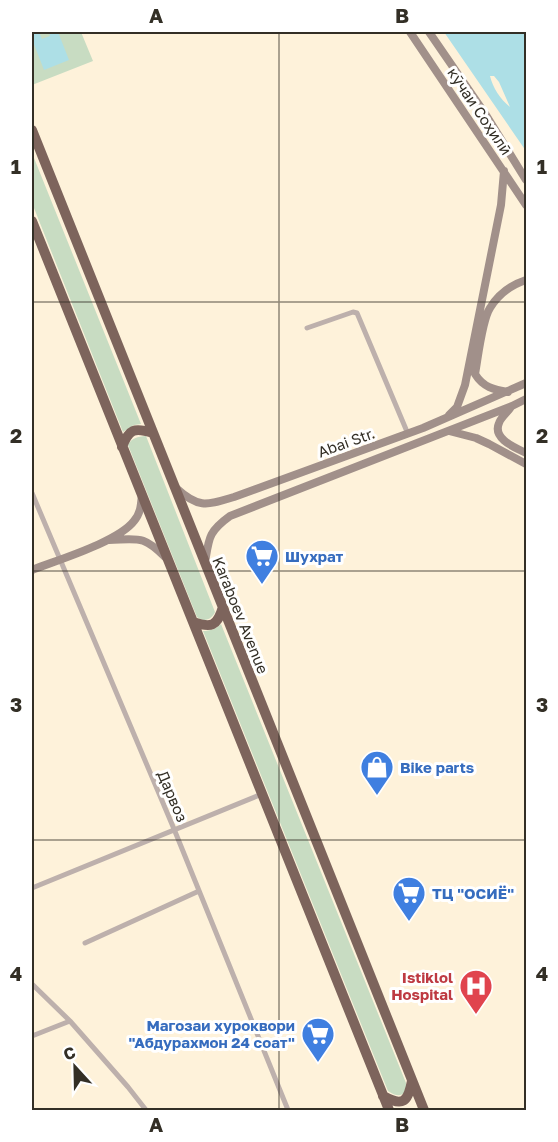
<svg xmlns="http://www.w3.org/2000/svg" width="558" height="1142" viewBox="0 0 558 1142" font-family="'Golos Text',sans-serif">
<rect width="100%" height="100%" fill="#fef2da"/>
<!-- green -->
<path fill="#c8dcc2" d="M 32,32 L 81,32 L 93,61 L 32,85 Z
M 32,153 L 141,424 L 134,425 L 123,432 L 32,203 Z
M 146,436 L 215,612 C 212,619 204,623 197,617 L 128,445 C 133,437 137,437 146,436 Z
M 221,624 L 406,1083 C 407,1097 398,1098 388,1091 L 203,631 C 210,631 216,629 221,624 Z"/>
<!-- water -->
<path fill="#addfe6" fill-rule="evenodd" d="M 32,32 L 39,32 L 42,39 L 50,36 L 49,32 L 58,32 L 69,60 L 44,70 L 32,39 Z
M 444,32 L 526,32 L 526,151 ZM 490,76 L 494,76 L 499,82 L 510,107 C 500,99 493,88 490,76 Z"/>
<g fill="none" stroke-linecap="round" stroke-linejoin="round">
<!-- street -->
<path stroke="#bdb0ac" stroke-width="5" d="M 307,328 L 353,312 L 357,313 L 408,434
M 32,493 L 174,829 L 288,1110
M 32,888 L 262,794
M 85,943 L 199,891
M 32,984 L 70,1021 L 128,1087 L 146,1110
M 32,1036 L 70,1021"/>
<!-- secondary -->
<path stroke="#a1908a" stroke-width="8" d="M 410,32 L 526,205
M 429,32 L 486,115 L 526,180
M 508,392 C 494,390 483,387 475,374 C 478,358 482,320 490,308 C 498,295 511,285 526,280
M 511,407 C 508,412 501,417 499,423 C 492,439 516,448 526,453
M 449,415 L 457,407 L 465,385 L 501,205 L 504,171
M 449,431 L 476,438 L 489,444 L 526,464
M 176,488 C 199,509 207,505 234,497 L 423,428 L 526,383
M 109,540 C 139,539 143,535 165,557
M 205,563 C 209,538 208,532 230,516 L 512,406 L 526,399
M 32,570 C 57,560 118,542 134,521 C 141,513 141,504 142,494"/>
<!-- highway -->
<path stroke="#7d645c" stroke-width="10" d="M 32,130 L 424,1110
M 32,221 L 389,1110
M 122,447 C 129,429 134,427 153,433
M 193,622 C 211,628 217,627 223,607
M 383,1096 C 403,1107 408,1102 412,1081"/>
</g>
<!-- grid -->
<path fill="none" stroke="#332f26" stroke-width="1.5" stroke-opacity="0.55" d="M 279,32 L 279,1110M 32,302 L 526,302M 32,571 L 526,571M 32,840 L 526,840"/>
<!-- icons -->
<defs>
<symbol id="supermarket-pin" viewBox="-11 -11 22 30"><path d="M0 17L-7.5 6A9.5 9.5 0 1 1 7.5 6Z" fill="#3f7fe0" stroke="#fff"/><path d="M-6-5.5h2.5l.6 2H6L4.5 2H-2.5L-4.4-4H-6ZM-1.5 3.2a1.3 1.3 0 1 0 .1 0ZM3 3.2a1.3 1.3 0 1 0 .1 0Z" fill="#fff"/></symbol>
<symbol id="shop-pin" viewBox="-11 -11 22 30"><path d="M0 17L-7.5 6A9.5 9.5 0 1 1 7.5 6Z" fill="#3f7fe0" stroke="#fff"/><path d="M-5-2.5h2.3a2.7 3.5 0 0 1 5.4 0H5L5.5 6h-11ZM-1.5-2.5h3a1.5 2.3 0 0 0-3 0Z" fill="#fff"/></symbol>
<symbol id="hospital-pin" viewBox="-11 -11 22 30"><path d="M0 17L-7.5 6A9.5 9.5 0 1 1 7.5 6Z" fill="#e0444e" stroke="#fff"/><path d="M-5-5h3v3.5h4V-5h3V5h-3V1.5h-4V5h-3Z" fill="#fff"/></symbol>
</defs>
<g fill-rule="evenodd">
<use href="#supermarket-pin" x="243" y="537" width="38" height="52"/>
<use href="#shop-pin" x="358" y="748" width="38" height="52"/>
<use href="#supermarket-pin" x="390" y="874" width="38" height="52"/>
<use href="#hospital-pin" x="457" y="967" width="38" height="52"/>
<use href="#supermarket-pin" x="299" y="1015" width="38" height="52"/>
</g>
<g text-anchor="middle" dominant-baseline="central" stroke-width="6" stroke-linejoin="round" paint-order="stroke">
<!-- street labels -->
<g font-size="15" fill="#332f26" stroke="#fff">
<text transform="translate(480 111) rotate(56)">кӯчаи Соҳилӣ</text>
<text transform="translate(346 442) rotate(-20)">Abai Str.</text>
<text transform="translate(241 615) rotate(68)">Karaboev Avenue</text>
<text transform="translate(173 796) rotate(67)">Дарвоз</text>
</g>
<!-- shop labels -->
<g font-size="15" font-weight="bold" fill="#366cbe" stroke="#fff" text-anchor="start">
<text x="285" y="556">Шухрат</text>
<text x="400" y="767">Bike parts</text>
<text x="432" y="893">ТЦ "ОСИЁ"</text>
<text x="295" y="1025" text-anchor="end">Магозаи хуроквори<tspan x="295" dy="17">"Абдурахмон 24 соат"</tspan></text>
</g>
<!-- health labels -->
<g font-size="15" font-weight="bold" fill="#be3a42" stroke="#fff" text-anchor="end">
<text x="453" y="977">Istiklol<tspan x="453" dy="17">Hospital</tspan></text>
</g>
</g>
<!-- border -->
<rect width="558" height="1142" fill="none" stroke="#ffffff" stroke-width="66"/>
<!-- north arrow -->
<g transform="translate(75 1067) rotate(338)" stroke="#ffffff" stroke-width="4.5" paint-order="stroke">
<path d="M0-4.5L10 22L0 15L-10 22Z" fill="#332f26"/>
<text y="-9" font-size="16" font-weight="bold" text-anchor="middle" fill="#332f26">С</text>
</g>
<rect x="33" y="33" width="492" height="1076" fill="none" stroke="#332f26" stroke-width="2"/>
<g font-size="20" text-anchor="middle" font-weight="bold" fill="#332f26">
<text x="156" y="23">A</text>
<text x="402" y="23">B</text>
<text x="16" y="174">1</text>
<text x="542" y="174">1</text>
<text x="16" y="443">2</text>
<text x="542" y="443">2</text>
<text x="16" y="712">3</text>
<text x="542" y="712">3</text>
<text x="16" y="981">4</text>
<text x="542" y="981">4</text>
<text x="156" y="1132">A</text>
<text x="402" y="1132">B</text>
</g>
</svg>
